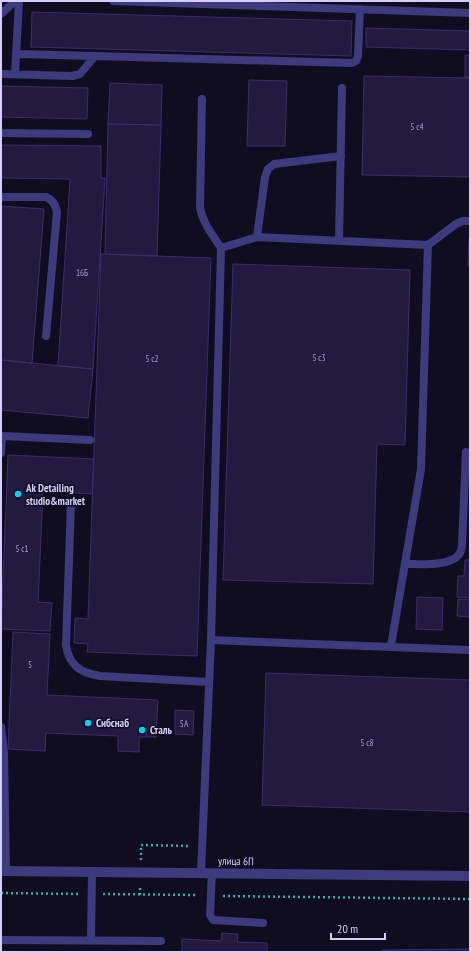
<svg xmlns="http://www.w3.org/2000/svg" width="471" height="953" viewBox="0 0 471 953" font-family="'PT Sans Narrow',sans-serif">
<rect width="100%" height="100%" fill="#110d20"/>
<!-- building -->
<path fill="#231a40" stroke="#3c2d6b" d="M 32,12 L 352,21 L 351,56 L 31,47 Z
M 366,28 L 470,31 L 470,50 L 366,47 Z
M 465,55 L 470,55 L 470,77 L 465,77 Z
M 364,76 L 470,78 L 470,177 L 362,175 Z
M 249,80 L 287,81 L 285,146 L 247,146 Z
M 110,83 L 162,85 L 161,125 L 108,124 Z
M 1,86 L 88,88 L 87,119 L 1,117 Z
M 108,124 L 161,125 L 157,256 L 105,254 Z
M 1,145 L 101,146 L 101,178 L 105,178 L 93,369 L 58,366 L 70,179 L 1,178 Z
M 1,206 L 44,209 L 32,363 L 1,360 Z
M 469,238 L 470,238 L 470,266 L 468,266 Z
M 101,254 L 211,258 L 197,656 L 87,652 L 88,644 L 74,643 L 75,618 L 88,619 Z
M 233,264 L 410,270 L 405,445 L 377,444 L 373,584 L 223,580 Z
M 1,360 L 93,369 L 88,418 L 1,410 Z
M 8,455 L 94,459 L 92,494 L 43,491 L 38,602 L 52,603 L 50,631 L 1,629 Z
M 465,560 L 470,560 L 470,598 L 457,597 L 458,576 L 464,576 Z
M 417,597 L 443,598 L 442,630 L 416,629 Z
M 458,599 L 470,600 L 470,617 L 457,616 Z
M 13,632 L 50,634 L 47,695 L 158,700 L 156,737 L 139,737 L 139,752 L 118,751 L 118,736 L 46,733 L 45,751 L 8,749 Z
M 266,673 L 470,680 L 470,812 L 262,805 Z
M 175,710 L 194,711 L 193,735 L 175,734 Z
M 222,933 L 238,934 L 237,942 L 267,943 L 267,952 L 182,952 L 182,939 L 221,941 Z
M 470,949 L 470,952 L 382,952 L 382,950 Z"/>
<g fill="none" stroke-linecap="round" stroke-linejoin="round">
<!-- path -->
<path stroke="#32adab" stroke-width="2.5" stroke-dasharray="2 3" stroke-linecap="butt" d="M 141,860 L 141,845 L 191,846
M 1,893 L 78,894
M 103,894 L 198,895
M 140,895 L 140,885
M 223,896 L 470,899"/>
<!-- service -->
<path stroke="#3f3a7d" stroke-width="8" d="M 113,1 L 470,13
M 1,14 L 15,1
M 17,54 L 95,56
M 1,74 L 72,76 L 80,74 L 95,56 L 352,63 L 356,61 L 358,56 L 360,9
M 15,74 L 19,1
M 202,99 L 200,208 C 203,224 213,235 221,248 L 211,640
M 1,133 L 88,134
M 1,197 L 46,197 C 53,200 55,204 57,212 L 46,336
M 257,237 L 265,177 L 268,169 L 274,164 L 341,156
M 339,240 L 342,88
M 221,248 L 257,237 L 428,245 L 456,224 L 463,221 L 470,221
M 1,453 L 2,436 L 90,440
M 71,503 L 66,645 C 69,665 80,673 100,676 L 209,682
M 405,564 C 419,564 452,567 460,553 C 461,551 462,547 462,544 L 466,452
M 391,646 L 421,469 L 428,245
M 1,727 L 4,753 L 6,871
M 201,873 L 211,640 L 470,650
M 212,873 L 210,915 L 213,920 L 263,923
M 1,940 L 161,941
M 91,940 L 92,872"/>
<!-- minor -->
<path stroke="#3f3a7d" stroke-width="10" d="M 1,871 L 470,876"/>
</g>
<!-- markers -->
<g fill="#08cfef" stroke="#110d20" stroke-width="1.5">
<circle cx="18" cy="494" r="4"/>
<circle cx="88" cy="723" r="4"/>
<circle cx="142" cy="730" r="4"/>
</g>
<g text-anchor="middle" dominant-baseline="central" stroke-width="3" stroke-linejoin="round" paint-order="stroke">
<!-- number labels -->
<g font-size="9" fill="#a8a1ce">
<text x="417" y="126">5 с4</text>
<text x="82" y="272">16Б</text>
<text x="319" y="357">5 с3</text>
<text x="152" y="358">5 с2</text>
<text x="22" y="548">5 с1</text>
<text x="30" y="664">5</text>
<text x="184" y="723">5А</text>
<text x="367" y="742">5 с8</text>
</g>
<!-- poi labels -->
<g font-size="11" font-weight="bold" fill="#d5cefd" stroke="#110d20" text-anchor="start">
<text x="26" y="488">Ak Detailing<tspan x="26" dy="13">studio&amp;market</tspan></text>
<text x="96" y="723">Сибснаб</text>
<text x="150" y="730">Сталь</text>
</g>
<!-- street labels -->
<g font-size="11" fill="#d5cefd" stroke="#110d20">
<text transform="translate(236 861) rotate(1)">улица 6П</text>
</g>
</g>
<!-- border -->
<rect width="471" height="953" fill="none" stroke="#d5cefd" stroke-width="4"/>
<!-- scale -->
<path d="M331 933v6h54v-6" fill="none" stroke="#d5cefd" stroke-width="2"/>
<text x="337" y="933" font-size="12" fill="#d5cefd" stroke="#110d20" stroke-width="3" paint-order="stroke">20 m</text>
</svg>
